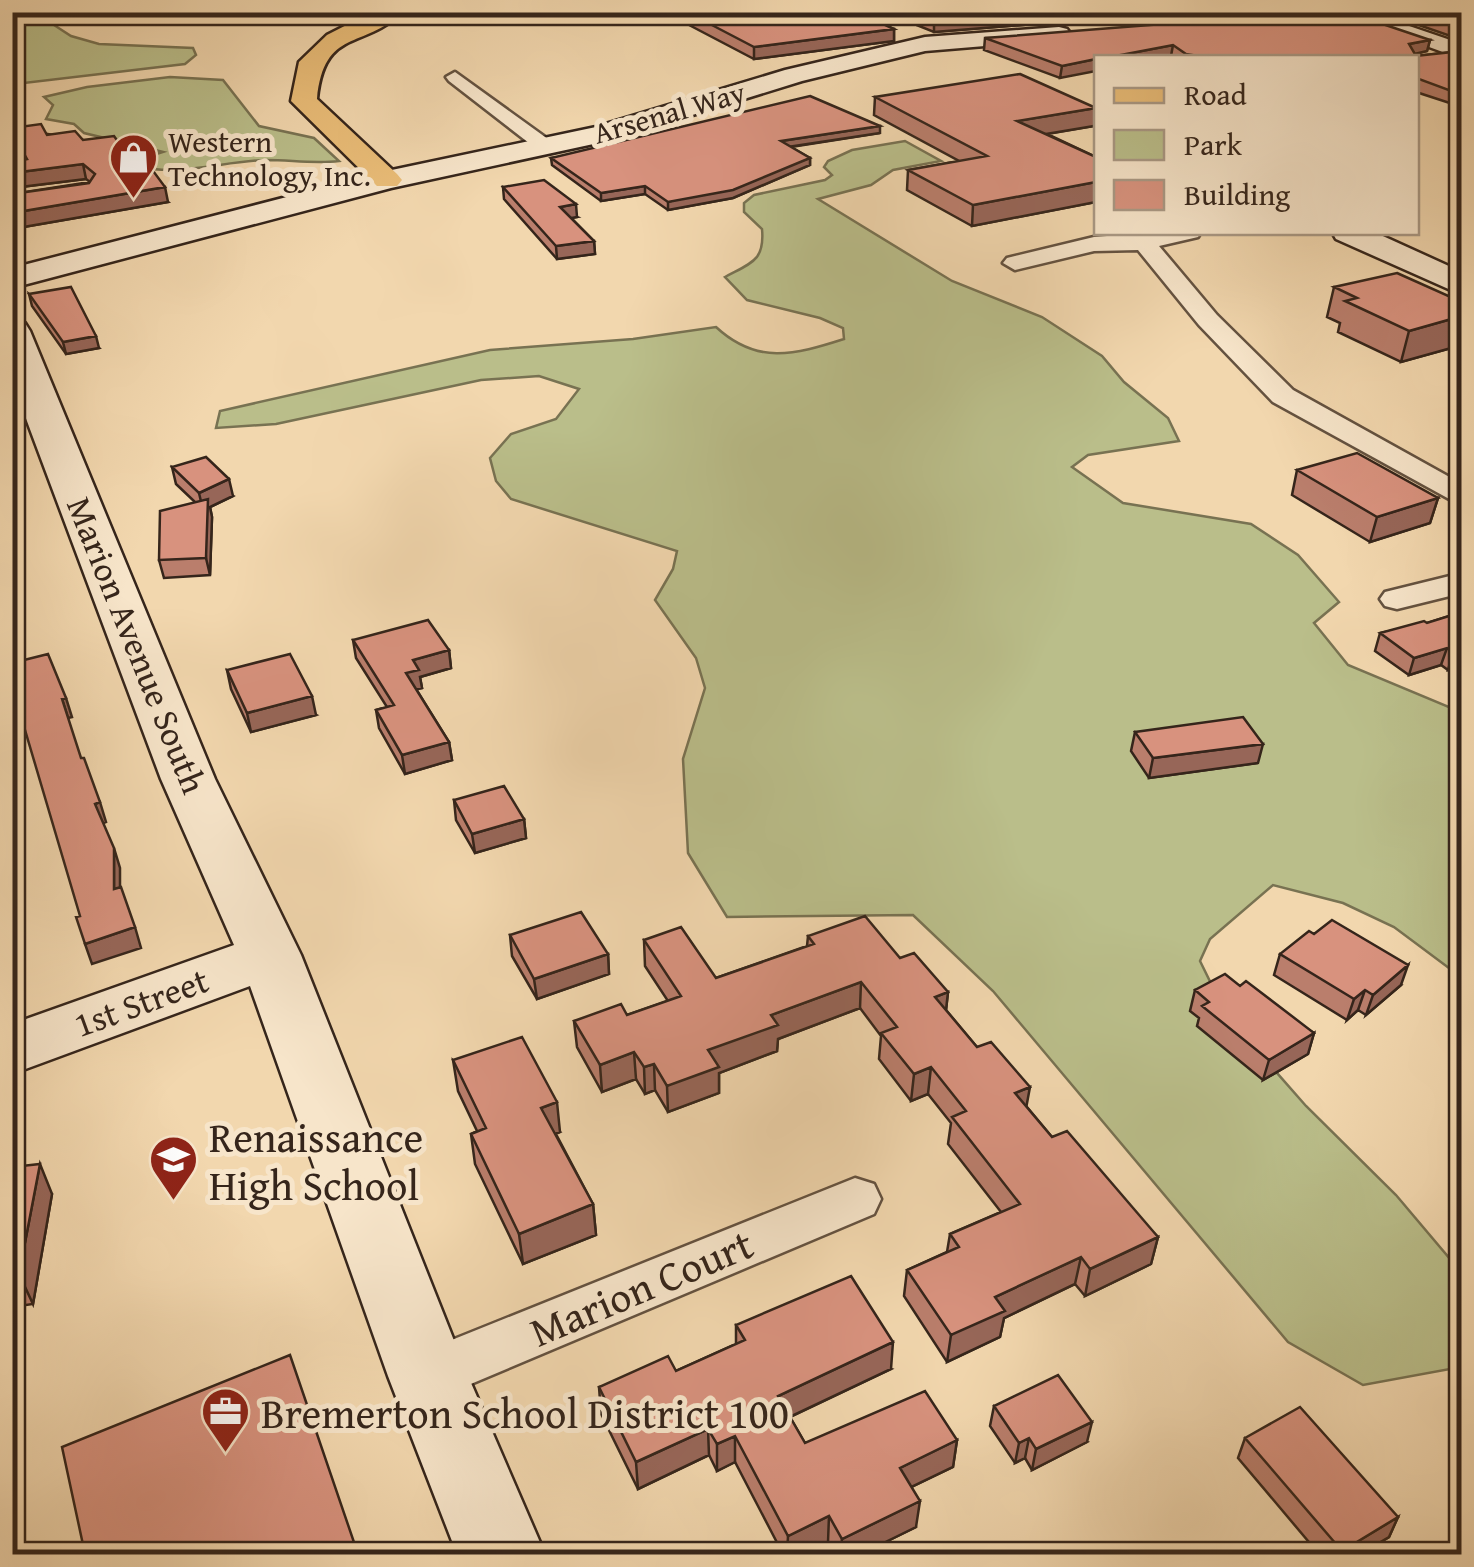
<svg xmlns="http://www.w3.org/2000/svg" width="1474" height="1567" viewBox="0 0 1474 1567" font-family="'Gentium Book Plus',serif">
<rect width="100%" height="100%" fill="#f2d7ae"/>
<filter id="stains"><feTurbulence type="fractalNoise" baseFrequency=".002" numOctaves="4"/><feColorMatrix values="0 0 0 0 .2 0 0 0 0 .09 0 0 0 0 .02 0 0 0 .5 -.17"/></filter>
<radialGradient id="worn" r=".72"><stop offset=".6" stop-color="#630" stop-opacity="0"/><stop offset="1" stop-color="#630" stop-opacity=".3"/></radialGradient>
<!-- green -->
<path fill="#babe8a" stroke="#787252" stroke-width="2.5" d="M 12,13 L 94,13 L 54,25 L 71,36 L 99,44 L 193,48 L 196,55 L 185,64 L 24,83 L 17,79 L 24,61 L 13,57 Z
M 170,77 L 223,80 L 259,126 L 314,138 L 339,161 C 314,164 291,160 267,160 C 224,161 183,176 140,167 L 144,158 L 163,152 L 84,133 L 74,124 L 46,119 L 53,105 L 44,97 L 87,87 Z
M 905,141 L 941,161 L 893,170 L 871,185 L 818,199 L 952,281 L 1042,317 L 1102,356 L 1124,382 L 1168,418 L 1179,441 L 1088,455 L 1072,467 L 1123,503 L 1251,524 L 1298,555 L 1339,602 L 1314,623 L 1348,665 L 1461,712 L 1461,977 L 1394,927 L 1343,903 L 1273,885 L 1210,939 L 1200,961 L 1227,1016 L 1306,1106 L 1396,1195 L 1461,1272 L 1461,1367 L 1363,1385 L 1288,1342 L 993,991 L 913,915 L 727,917 L 688,853 L 683,759 L 705,688 L 696,658 L 655,600 L 673,569 L 677,551 L 511,499 L 496,481 L 490,458 L 511,434 L 556,419 L 579,389 L 539,376 L 481,380 L 276,424 L 216,428 L 220,411 L 490,350 L 633,339 L 716,327 C 757,365 794,355 844,339 L 843,328 L 820,318 L 747,300 L 725,277 C 751,263 765,261 762,229 L 744,212 L 744,203 L 754,195 L 825,180 L 832,175 L 824,167 L 828,161 L 852,150 Z"/>
<g fill="none" stroke-linecap="round" stroke-linejoin="round">
<defs>
<path id="street" d="M 455,72 L 552,142 L 552,150 L 538,150 L 449,81 L 446,77 Z
M 1159,232 L 1201,232 L 1198,237 L 1159,246 L 1217,315 L 1293,390 L 1462,484 L 1462,506 L 1273,402 L 1199,325 L 1138,250 L 1094,251 L 1015,270 L 1003,263 L 1007,258 L 1094,237 Z
M 1462,573 L 1462,593 L 1397,609 L 1385,606 L 1380,599 L 1385,592 Z
M 855,1178 L 874,1184 L 881,1199 L 874,1214 L 428,1402 L 407,1394 L 399,1376 L 407,1358 Z"/>
<path id="secondary" d="M 1333,12 L 1368,12 L 1462,44 L 1462,59 Z
M 1059,27 L 1067,29 L 1071,34 L 1067,39 L 925,51 L 802,81 L 612,140 L 391,188 L 12,288 L 12,268 L 387,171 L 596,127 L 785,70 L 925,37 Z
M 1332,232 L 1374,232 L 1462,272 L 1462,295 L 1336,239 Z
M 12,320 L 25,323 L 30,331 L 215,779 L 301,955 L 468,1376 L 545,1554 L 457,1554 L 388,1376 L 250,986 L 12,1074 L 12,1024 L 234,945 L 161,779 L 12,381 Z"/>
<path id="primary" d="M 372,12 L 402,12 C 364,50 324,27 317,99 L 397,174 L 402,180 L 397,186 L 377,186 L 291,101 L 299,62 L 327,35 Z"/>
</defs>
<!-- street casing -->
<use href="#street" stroke="#645240" stroke-width="5"/>
<!-- secondary casing -->
<use href="#secondary" stroke="#35251b" stroke-width="5"/>
<!-- primary casing -->
<use href="#primary" stroke="#35251b" stroke-width="5"/>
<!-- street -->
<use href="#street" fill="#f7e5ca" fill-rule="evenodd"/>
<!-- secondary -->
<use href="#secondary" fill="#f7e5ca" fill-rule="evenodd"/>
<!-- primary -->
<use href="#primary" fill="#e9bc77" fill-rule="evenodd"/>
</g>
<!-- wall -->
<path fill="#ba7e6c" stroke="#35251b" stroke-width="2.5" d="M 618,12 L 857,12 L 894,29 L 894,41 L 754,59 L 668,14 L 630,19 Z
M 884,12 L 1187,12 L 934,32 Z
M 1381,12 L 1462,12 L 1462,40 Z
M 985,38 L 1430,40 L 1427,51 L 1415,54 L 1416,56 L 1462,51 L 1462,107 L 1416,92 L 1416,58 L 1096,58 L 1060,78 L 984,50 Z
M 875,97 L 1094,126 L 1047,134 L 1096,157 L 1096,202 L 972,226 L 907,190 L 908,170 L 959,161 L 874,115 Z
M 12,128 L 83,140 L 168,202 L 12,229 L 12,194 L 90,182 L 86,179 L 12,188 L 12,162 L 23,160 L 14,142 Z
M 880,133 L 791,147 L 810,158 L 810,165 L 733,198 L 668,210 L 645,194 L 601,201 L 552,165 L 551,158 Z
M 503,187 L 577,217 L 571,218 L 594,241 L 595,254 L 557,259 L 504,199 Z
M 1334,287 L 1462,302 L 1462,345 L 1401,362 L 1338,332 L 1340,323 L 1327,317 Z
M 29,294 L 99,348 L 66,354 L 32,306 Z
M 172,467 L 233,496 L 210,507 L 212,517 L 210,575 L 164,578 L 159,560 L 195,502 L 176,484 Z
M 1297,470 L 1438,498 L 1430,523 L 1370,542 L 1292,495 Z
M 1462,612 L 1462,665 L 1448,670 L 1441,665 L 1409,675 L 1375,651 L 1380,633 L 1427,623 Z
M 353,640 L 449,650 L 451,668 L 420,677 L 422,688 L 416,689 L 449,742 L 452,760 L 405,774 L 379,728 L 376,710 L 387,707 L 356,658 Z
M 227,670 L 316,715 L 251,732 L 231,689 Z
M 1135,732 L 1258,763 L 1149,778 L 1131,751 Z
M 454,800 L 524,819 L 526,838 L 475,853 L 456,820 Z
M 510,935 L 608,954 L 609,974 L 537,999 L 512,956 Z
M 808,936 L 900,958 L 948,992 L 946,1010 L 1052,1137 L 1158,1237 L 1151,1264 L 1085,1296 L 1075,1284 L 1004,1318 L 1000,1337 L 947,1362 L 904,1296 L 907,1270 L 947,1252 L 950,1234 L 1001,1212 L 948,1144 L 951,1123 L 928,1094 L 911,1101 L 879,1059 L 881,1036 L 860,1008 L 778,1039 L 777,1051 L 719,1073 L 719,1093 L 668,1112 L 655,1090 L 645,1094 L 636,1079 L 602,1092 L 577,1047 L 574,1021 L 627,1015 L 668,1001 L 645,966 L 644,940 L 716,978 L 807,946 Z
M 1280,954 L 1401,985 L 1366,1015 L 1358,1010 L 1347,1020 L 1274,975 Z
M 1240,986 L 1314,1033 L 1308,1054 L 1263,1080 L 1197,1026 L 1199,1018 L 1190,1011 L 1195,990 Z
M 453,1060 L 560,1132 L 556,1134 L 593,1204 L 596,1235 L 523,1264 L 475,1164 L 471,1134 L 477,1131 L 458,1091 Z
M 12,1167 L 52,1194 L 33,1304 L 12,1307 Z
M 736,1325 L 891,1369 L 790,1417 L 805,1443 L 957,1440 L 953,1467 L 911,1487 L 916,1527 L 861,1554 L 834,1554 L 828,1542 L 803,1554 L 783,1554 L 735,1462 L 717,1471 L 709,1455 L 638,1489 L 601,1414 L 599,1387 L 676,1371 L 736,1344 Z
M 994,1406 L 1087,1442 L 1032,1470 L 1025,1458 L 1015,1463 L 990,1426 Z
M 1245,1438 L 1398,1517 L 1389,1537 L 1360,1554 L 1319,1554 L 1238,1458 Z"/>
<!-- shaded-wall -->
<path fill="#976658" stroke="#35251b" stroke-width="2.5" d="M 629,12 L 668,12 L 668,14 L 630,19 Z
M 1042,12 L 1187,12 L 934,32 L 934,21 Z
M 894,29 L 894,41 L 754,59 L 754,47 Z
M 1430,40 L 1427,51 L 1406,56 L 1409,44 Z
M 1173,45 L 1171,56 L 1166,58 L 1105,58 Z
M 1096,59 L 1096,71 L 1060,78 L 1062,66 Z
M 1096,108 L 1094,126 L 1016,139 L 1017,121 Z
M 880,126 L 880,133 L 781,148 L 781,141 Z
M 810,158 L 810,165 L 733,198 L 668,210 L 668,202 Z
M 83,164 L 86,179 L 12,188 L 12,173 Z
M 1096,182 L 1096,202 L 972,226 L 973,205 Z
M 645,186 L 645,194 L 601,201 L 601,193 Z
M 165,187 L 168,202 L 12,229 L 12,213 Z
M 576,204 L 577,217 L 561,220 L 560,207 Z
M 594,241 L 595,254 L 557,259 L 556,246 Z
M 1462,316 L 1462,345 L 1401,362 L 1409,331 Z
M 96,336 L 99,348 L 66,354 L 63,342 Z
M 229,479 L 233,496 L 210,507 L 212,517 L 210,575 L 206,558 L 203,510 L 199,493 Z
M 1438,498 L 1430,523 L 1370,542 L 1377,517 Z
M 1447,648 L 1441,665 L 1409,675 L 1414,658 Z
M 449,650 L 451,668 L 420,677 L 422,688 L 409,691 L 406,673 L 413,660 Z
M 1462,650 L 1462,665 L 1448,670 L 1453,652 Z
M 312,696 L 316,715 L 251,732 L 247,713 Z
M 66,698 L 72,717 L 68,718 L 62,699 Z
M 449,742 L 452,760 L 405,774 L 402,755 Z
M 1263,744 L 1258,763 L 1149,778 L 1153,758 Z
M 100,802 L 106,822 L 101,824 L 95,804 Z
M 524,819 L 526,838 L 475,853 L 472,834 Z
M 114,848 L 120,868 L 120,909 L 114,889 Z
M 135,927 L 141,948 L 92,964 L 85,944 Z
M 608,954 L 609,974 L 537,999 L 534,979 Z
M 1408,965 L 1401,985 L 1366,1015 L 1373,995 Z
M 861,982 L 860,1008 L 778,1039 L 777,1051 L 719,1073 L 719,1093 L 668,1112 L 667,1086 L 708,1050 L 771,1015 Z
M 1365,990 L 1358,1010 L 1347,1020 L 1354,999 Z
M 948,992 L 945,1019 L 935,997 Z
M 1314,1033 L 1308,1054 L 1263,1080 L 1269,1060 Z
M 634,1052 L 636,1079 L 602,1092 L 600,1065 Z
M 654,1064 L 655,1090 L 645,1094 L 644,1067 Z
M 931,1067 L 928,1094 L 911,1101 L 914,1074 Z
M 1030,1087 L 1025,1114 L 1015,1093 Z
M 557,1102 L 560,1132 L 545,1138 L 541,1108 Z
M 40,1164 L 52,1194 L 33,1304 L 19,1274 Z
M 593,1204 L 596,1235 L 523,1264 L 519,1234 Z
M 1158,1237 L 1151,1264 L 1085,1296 L 1090,1269 Z
M 1081,1257 L 1075,1284 L 1004,1318 L 1000,1337 L 947,1362 L 951,1335 L 995,1297 Z
M 893,1342 L 891,1369 L 777,1423 L 778,1396 Z
M 1092,1422 L 1087,1442 L 1032,1470 L 1036,1449 Z
M 708,1429 L 709,1455 L 638,1489 L 636,1462 Z
M 735,1436 L 735,1462 L 717,1471 L 717,1444 Z
M 1029,1438 L 1025,1458 L 1015,1463 L 1019,1443 Z
M 957,1440 L 953,1467 L 897,1494 L 900,1468 Z
M 920,1501 L 916,1527 L 861,1554 L 840,1554 L 842,1539 Z
M 829,1516 L 828,1542 L 803,1554 L 787,1554 L 788,1536 Z
M 1398,1517 L 1389,1537 L 1360,1554 L 1340,1554 L 1342,1551 Z"/>
<!-- building -->
<path fill="#d8927e" stroke="#35251b" stroke-width="2.5" d="M 687,12 L 857,12 L 894,29 L 754,47 Z
M 913,12 L 1042,12 L 934,21 Z
M 1315,12 L 1347,12 L 1430,40 L 1409,44 L 1416,56 L 1462,51 L 1462,95 L 1416,78 L 1416,58 L 1210,58 L 1186,54 L 1173,45 L 1105,58 L 1096,58 L 1096,59 L 1062,66 L 985,38 Z
M 1417,12 L 1462,12 L 1462,27 Z
M 1020,74 L 1096,108 L 1017,121 L 1096,157 L 1096,182 L 973,205 L 908,170 L 987,156 L 875,97 Z
M 810,96 L 880,126 L 781,141 L 810,158 L 733,190 L 668,202 L 645,186 L 601,193 L 551,158 Z
M 41,124 L 47,135 L 75,131 L 83,140 L 114,136 L 119,143 L 131,141 L 165,187 L 12,213 L 12,194 L 89,183 L 95,174 L 83,164 L 12,173 L 12,162 L 27,159 L 12,132 L 12,128 Z
M 544,180 L 576,204 L 560,207 L 594,241 L 556,246 L 503,187 Z
M 1397,273 L 1462,302 L 1462,316 L 1409,331 L 1345,301 L 1357,298 L 1334,287 Z
M 71,287 L 96,336 L 63,342 L 29,294 Z
M 1357,453 L 1438,498 L 1377,517 L 1297,470 Z
M 206,457 L 229,479 L 199,493 L 172,467 Z
M 208,499 L 206,558 L 159,560 L 160,511 Z
M 1462,612 L 1462,650 L 1453,652 L 1447,648 L 1414,658 L 1380,633 L 1424,621 L 1427,623 Z
M 428,620 L 449,650 L 413,660 L 419,670 L 406,673 L 449,742 L 402,755 L 376,710 L 394,705 L 353,640 Z
M 48,654 L 66,698 L 62,699 L 81,758 L 84,758 L 100,802 L 95,804 L 114,848 L 114,889 L 121,887 L 135,927 L 85,944 L 76,917 L 80,916 L 12,686 L 12,663 Z
M 290,654 L 312,696 L 247,713 L 227,670 Z
M 1243,717 L 1263,744 L 1153,758 L 1135,732 Z
M 504,786 L 524,819 L 472,834 L 454,800 Z
M 581,912 L 608,954 L 534,979 L 510,935 Z
M 865,916 L 900,958 L 914,953 L 948,992 L 935,997 L 977,1047 L 991,1042 L 1030,1087 L 1015,1093 L 1052,1137 L 1067,1131 L 1158,1237 L 1090,1269 L 1081,1257 L 995,1297 L 1005,1311 L 951,1335 L 907,1270 L 959,1247 L 950,1234 L 1020,1204 L 952,1117 L 966,1111 L 931,1067 L 914,1074 L 881,1033 L 897,1027 L 861,982 L 771,1015 L 778,1025 L 708,1050 L 719,1067 L 667,1086 L 654,1064 L 644,1067 L 634,1052 L 600,1065 L 574,1021 L 621,1004 L 627,1015 L 681,996 L 644,940 L 681,927 L 716,978 L 814,944 L 808,936 Z
M 1332,920 L 1408,965 L 1373,995 L 1365,990 L 1354,999 L 1280,954 L 1309,931 L 1314,934 Z
M 1225,974 L 1240,986 L 1246,981 L 1314,1033 L 1269,1060 L 1202,1006 L 1209,1002 L 1195,990 Z
M 522,1037 L 557,1102 L 541,1108 L 593,1204 L 519,1234 L 471,1134 L 486,1128 L 453,1060 Z
M 40,1164 L 19,1274 L 12,1275 L 12,1167 Z
M 851,1276 L 893,1342 L 778,1396 L 805,1443 L 925,1391 L 957,1440 L 900,1468 L 920,1501 L 842,1539 L 829,1516 L 788,1536 L 735,1436 L 717,1444 L 708,1429 L 636,1462 L 599,1387 L 668,1356 L 676,1371 L 745,1340 L 736,1325 Z
M 290,1355 L 358,1554 L 85,1554 L 62,1447 Z
M 1058,1375 L 1092,1422 L 1036,1449 L 1029,1438 L 1019,1443 L 994,1406 Z
M 1300,1407 L 1398,1517 L 1342,1551 L 1245,1438 Z"/>
<!-- icons -->
<defs>
<symbol id="shop-pin" viewBox="-11 -11 22 30"><path d="M0 17L-7.5 6A9.5 9.5 0 1 1 7.5 6Z" fill="#8f2418" stroke="#f7e5ca"/><path d="M-5-2.5h2.3a2.7 3.5 0 0 1 5.4 0H5L5.5 6h-11ZM-1.5-2.5h3a1.5 2.3 0 0 0-3 0Z" fill="#fff"/></symbol>
<symbol id="school-pin" viewBox="-11 -11 22 30"><path d="M0 17L-7.5 6A9.5 9.5 0 1 1 7.5 6Z" fill="#8f2418" stroke="#f7e5ca"/><path d="M0-5L7-2L0 1L-7-2ZM-4 1L0 2.5L4 1V4Q0 6-4 4Z" fill="#fff"/></symbol>
<symbol id="office-pin" viewBox="-11 -11 22 30"><path d="M0 17L-7.5 6A9.5 9.5 0 1 1 7.5 6Z" fill="#8f2418" stroke="#f7e5ca"/><path d="M-6-3h4V-5.5h4V-3h4V5H-6ZM-1-4.5V-3h2v-1.5ZM-6 0V1H6V0Z" fill="#fff"/></symbol>
</defs>
<g fill-rule="evenodd">
<use href="#shop-pin" x="106" y="130" width="55" height="75"/>
<use href="#school-pin" x="146" y="1132" width="55" height="75"/>
<use href="#office-pin" x="198" y="1384" width="55" height="75"/>
</g>
<g text-anchor="middle" dominant-baseline="central" stroke-width="10" stroke-linejoin="round" paint-order="stroke">
<!-- far-street labels -->
<g font-size="30" fill="#35251b" stroke="#f7e5ca">
<text transform="translate(669 112) rotate(-16)">Arsenal Way</text>
</g>
<!-- far-poi labels -->
<g font-size="30" fill="#35251b" stroke="#f7e5ca" text-anchor="start">
<text x="168" y="141">Western<tspan x="168" dy="34">Technology, Inc.</tspan></text>
</g>
<!-- street labels -->
<g font-size="35" fill="#35251b" stroke="#f7e5ca">
<text transform="translate(137 645) rotate(68)">Marion Avenue South</text>
<text transform="translate(141 1002) rotate(-20)">1st Street</text>
</g>
<!-- near-poi labels -->
<g font-size="42" fill="#35251b" stroke="#f7e5ca" text-anchor="start">
<text x="209" y="1136">Renaissance<tspan x="209" dy="48">High School</tspan></text>
<text x="261" y="1412">Bremerton School District 100</text>
</g>
<!-- near-street labels -->
<g font-size="42" fill="#35251b" stroke="#f7e5ca">
<text transform="translate(641 1287) rotate(-23)">Marion Court</text>
</g>
</g>
<!-- margin -->
<rect width="1474" height="1567" fill="none" stroke="#f2d7ae" stroke-width="50"/>
<rect x="15" y="15" width="1444" height="1537" fill="none" stroke="#35251b" stroke-width="5"/>
<rect x="25" y="25" width="1424" height="1517" fill="none" stroke="#35251b" stroke-width="2.5"/>
<!-- legend -->
<rect x="1094" y="55" width="325" height="180" fill="#f7e5ca" stroke="#a99884" stroke-width="2.5"/>
<rect x="1114" y="88" width="50" height="15" fill="#e9bc77" stroke="#a99884" stroke-width="2.5"/>
<text x="1184" y="105" font-size="30" fill="#35251b">Road</text>
<rect x="1114" y="130" width="50" height="30" fill="#babe8a" stroke="#a99884" stroke-width="2.5"/>
<text x="1184" y="155" font-size="30" fill="#35251b">Park</text>
<rect x="1114" y="180" width="50" height="30" fill="#d8927e" stroke="#a99884" stroke-width="2.5"/>
<text x="1184" y="205" font-size="30" fill="#35251b">Building</text>
<rect width="100%" height="100%" filter="url(#stains)"/>
<rect width="100%" height="100%" fill="url(#worn)"/>
</svg>
